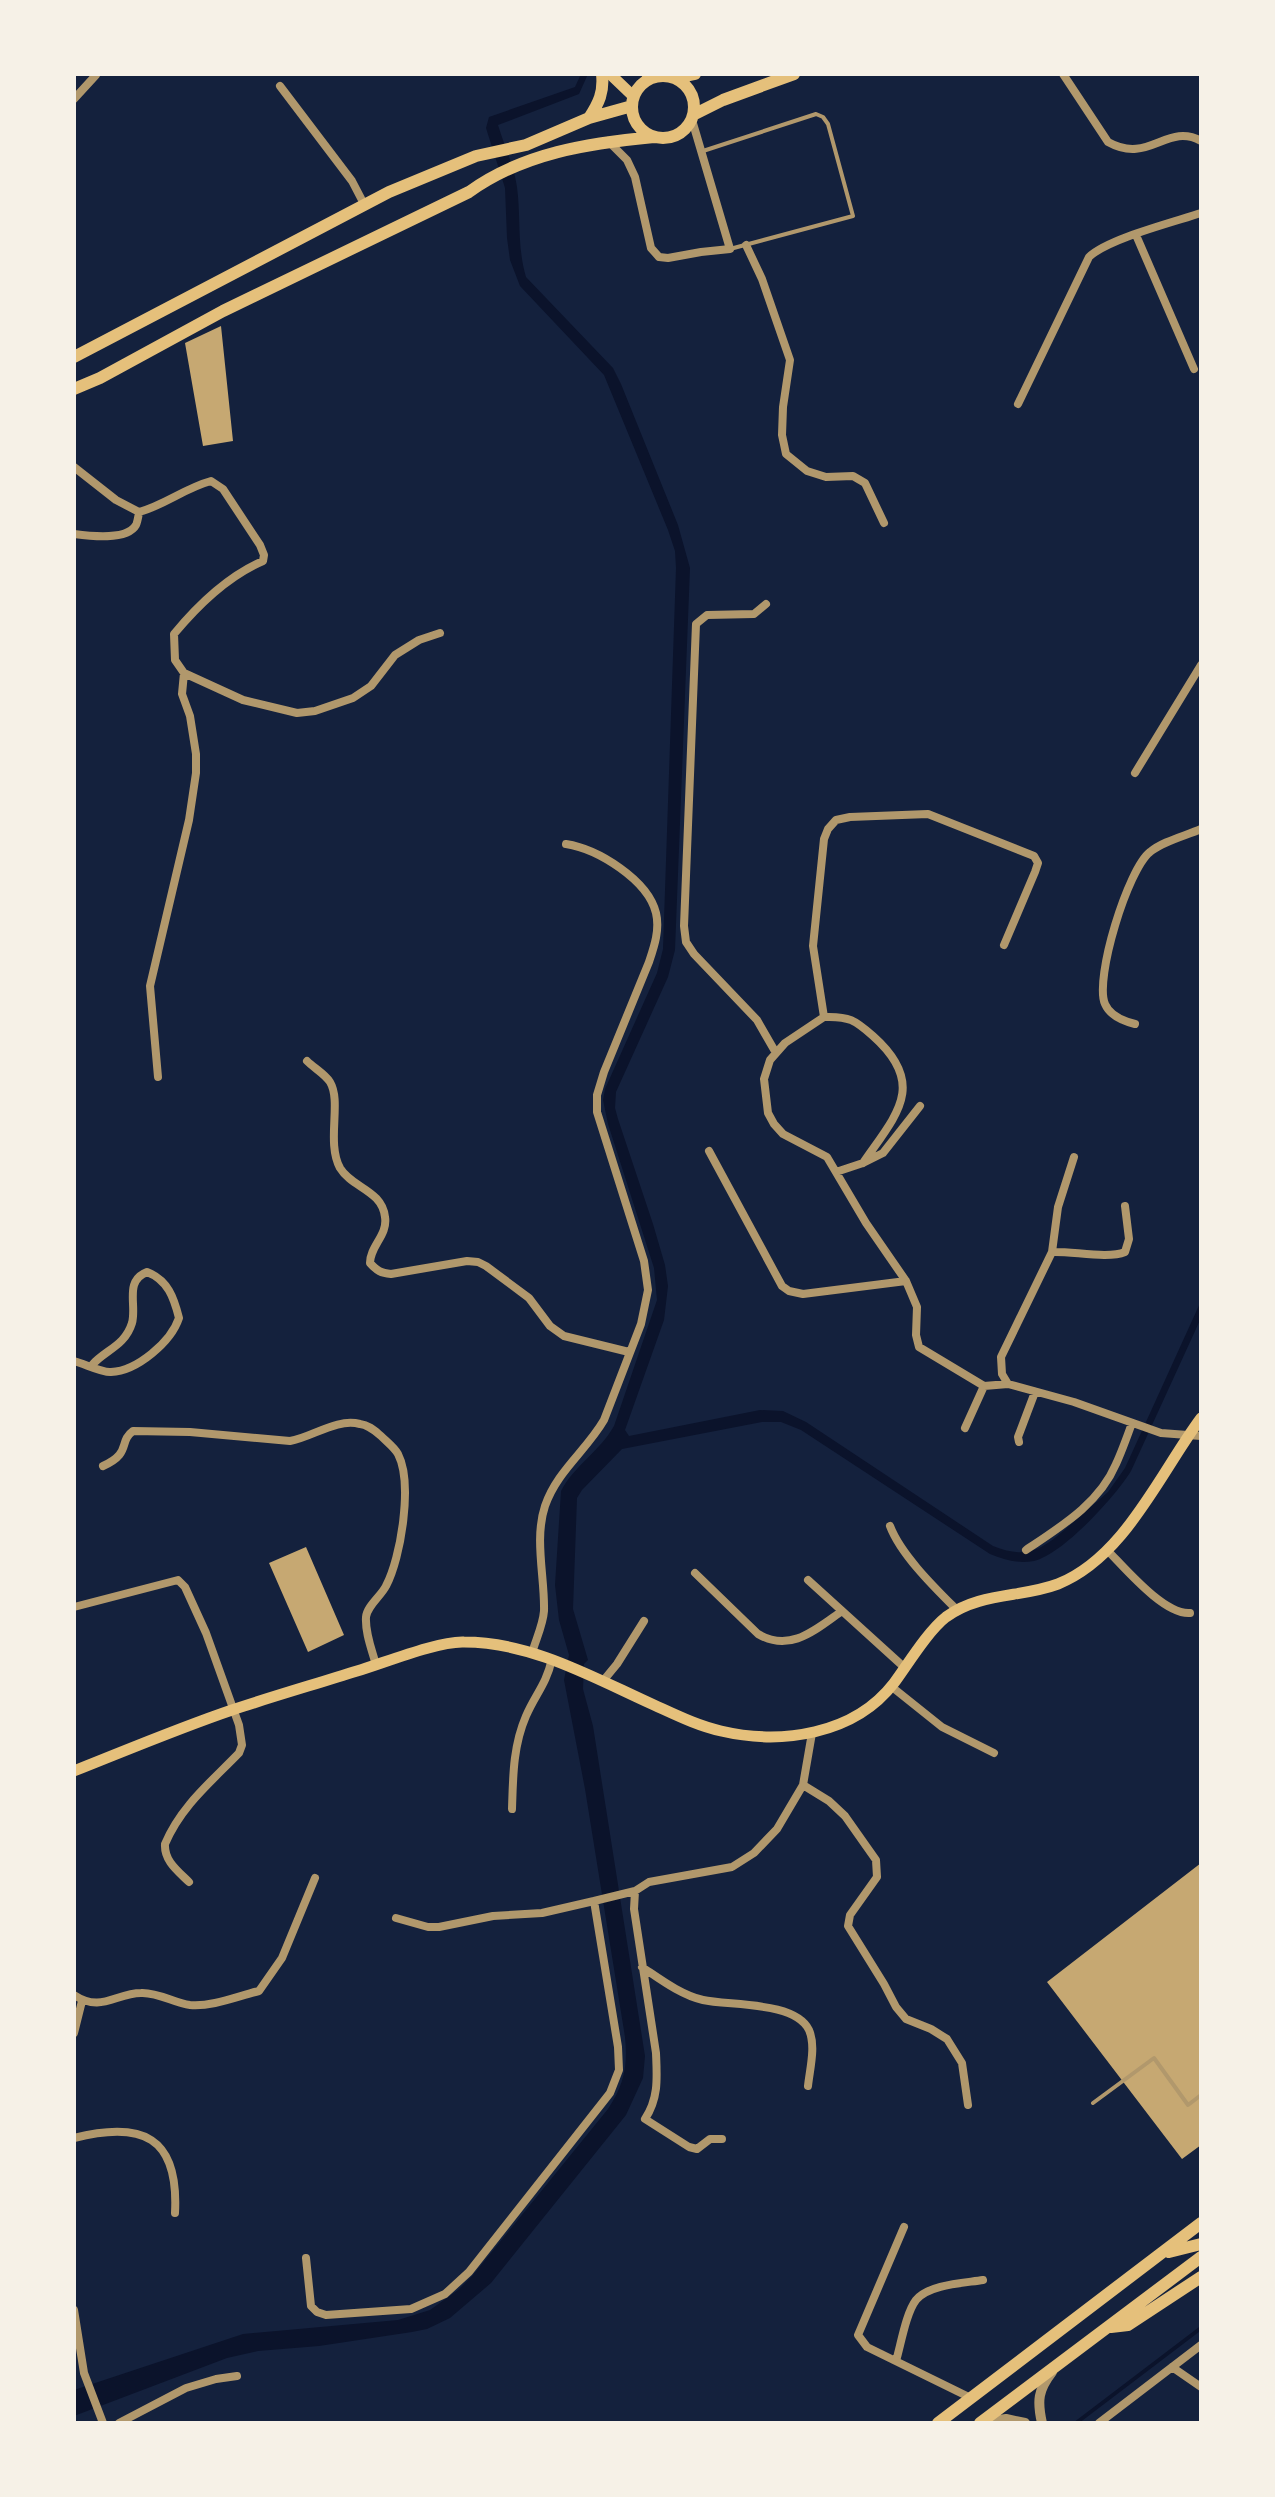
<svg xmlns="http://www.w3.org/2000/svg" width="1275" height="2497" viewBox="0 0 1275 2497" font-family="Spectral,serif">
<rect width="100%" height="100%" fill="#14213d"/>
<!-- water -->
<path fill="#0b132b" d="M 581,74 L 588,74 L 579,94 L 498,125 C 504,145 514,166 517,187 C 521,217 517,247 526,277 L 613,368 L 621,384 L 678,525 L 690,568 L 675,950 L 668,977 L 616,1092 L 615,1108 L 618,1119 L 653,1224 L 665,1265 L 668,1286 L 664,1320 L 625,1430 L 629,1436 L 760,1410 L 783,1411 L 806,1422 L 993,1546 C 1028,1560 1043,1549 1069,1526 C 1082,1515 1095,1503 1108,1492 L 1125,1468 L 1201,1301 L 1201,1318 L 1131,1471 C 1115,1497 1063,1554 1034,1561 C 1018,1564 1005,1560 990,1554 L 801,1430 L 781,1422 L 762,1422 L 622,1449 L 582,1490 L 577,1498 L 573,1609 L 588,1660 L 584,1664 L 583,1689 L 593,1726 L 645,2056 L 643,2078 L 626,2115 L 491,2283 L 450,2318 L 427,2329 L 412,2332 L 319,2346 L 258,2351 L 227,2358 L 74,2416 L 74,2390 L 243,2334 L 398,2320 L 430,2310 L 458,2290 L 473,2275 L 608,2109 C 624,2085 628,2066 625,2037 L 585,1789 L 564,1680 L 569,1655 L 559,1620 L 555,1585 L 561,1491 C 574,1466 600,1451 614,1426 L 657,1300 L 654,1268 L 608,1124 L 603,1100 L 605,1089 L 657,973 L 663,949 L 676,568 L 675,551 L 668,530 L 604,375 L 520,286 L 510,260 L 507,238 L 505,188 L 486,128 L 489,117 L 575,87 Z"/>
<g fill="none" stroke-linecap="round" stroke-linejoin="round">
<!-- stream -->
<path stroke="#0b132b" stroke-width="4" d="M 1076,2423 L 1201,2328"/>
</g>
<!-- building -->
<path fill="#c6a872" d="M 221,326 L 233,441 L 203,446 L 185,343 Z
M 306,1547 L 344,1635 L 308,1652 L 269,1563 Z
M 1201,1863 L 1201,2145 L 1182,2159 L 1047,1982 Z"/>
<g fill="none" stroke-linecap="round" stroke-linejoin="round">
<!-- service -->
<path stroke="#b1986c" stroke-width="4" d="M 703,151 L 816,114 L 823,117 L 828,124 L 853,216 L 730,249
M 1093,2103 L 1154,2058 L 1188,2105 L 1201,2095"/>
<!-- minor -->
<path stroke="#b1986c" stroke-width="8" d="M 1063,74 L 1108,142 C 1149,165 1167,122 1201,141
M 280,86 L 352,181 L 364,204
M 74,99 L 96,75
M 608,141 L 627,160 L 635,177 L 651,248 L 659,257 L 668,258 L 701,252 L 730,249 L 692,120
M 1136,235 L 1194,369
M 746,245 L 762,279 L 790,360 L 783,407 L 782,435 L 786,454 L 807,471 L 826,477 L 853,476 L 865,483 L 884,523
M 1018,404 L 1089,257 C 1107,239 1174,222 1201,213
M 74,467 L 116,500 L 139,512 C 165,505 185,488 211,481 L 223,489 L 260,545 L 264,555 L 263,561 C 228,576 198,605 174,634 L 175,660 L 184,673 L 182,694 L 190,716 L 196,754 L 196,773 L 189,820 L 150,986 L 158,1077
M 74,534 C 89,536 127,541 136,525 C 137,524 139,513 139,512
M 766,604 L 754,614 L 707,615 L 696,624 L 684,926 L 686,942 L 694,954 L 757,1020 L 776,1053
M 184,673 L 243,700 L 297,713 L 315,711 L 353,698 L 371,686 L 395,655 L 419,640 L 440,633
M 1135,773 L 1201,665
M 1004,945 L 1035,872 L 1038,863 L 1034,856 L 928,814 L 850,817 L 836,820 L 828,829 L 824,839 L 813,946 L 824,1017 L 785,1043 L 770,1060 L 764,1079 L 768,1113 L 774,1124 L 783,1134 L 827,1157 L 866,1223 L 906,1281 L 917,1307 L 916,1335 L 919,1347 L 984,1386 L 1008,1384 L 1074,1402 L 1161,1433 L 1201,1436
M 824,1017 C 849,1016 855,1020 873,1036 C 928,1085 896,1115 863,1163
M 1135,1024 C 1123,1021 1110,1016 1105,1004 C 1094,979 1128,869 1150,852 C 1163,841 1185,836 1201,829
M 307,1061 C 314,1068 325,1074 330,1082 C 342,1102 326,1142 340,1168 C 352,1188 382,1190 385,1217 C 388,1235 370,1246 370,1263 C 377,1271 381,1273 391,1274 L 467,1261 L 478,1262 L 486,1266 L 529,1298 L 550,1326 L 564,1336 L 629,1352
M 709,1151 L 782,1286 L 789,1291 L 803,1294 L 906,1281
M 836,1172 L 863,1163 L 883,1153 L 920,1106
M 1052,1252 C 1072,1251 1108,1259 1125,1252 L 1129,1239 L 1125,1206
M 74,1361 C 85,1364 103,1373 111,1372 C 137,1371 171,1342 179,1318 C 174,1298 168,1280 147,1272 C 124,1281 137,1305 132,1323 C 125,1346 105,1350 92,1365
M 1008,1384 L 1002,1374 L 1001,1357 L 1052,1252 L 1058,1207 L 1074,1157
M 965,1428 L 984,1386
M 1019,1442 L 1018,1437 L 1035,1392
M 103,1466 C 132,1453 118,1442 133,1431 L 190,1432 L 290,1441 C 313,1437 336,1418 360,1424 C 369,1425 375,1431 381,1436 C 387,1442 394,1447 398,1454 C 413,1483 401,1558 386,1586 C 381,1596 367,1606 366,1617 C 365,1633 372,1650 376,1665
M 890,1526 C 901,1555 935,1588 957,1610
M 1026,1550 C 1060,1527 1099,1504 1116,1464 C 1122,1451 1127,1437 1132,1423
M 1107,1550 C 1125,1568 1164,1615 1190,1613
M 695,1573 L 758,1634 C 790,1653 815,1630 842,1611
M 808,1580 L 905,1668
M 74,1607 L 178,1580 L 185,1587 L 206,1633 L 239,1725 L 242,1745 L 239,1753 C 211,1782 181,1806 165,1844 C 164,1861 178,1871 189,1882
M 532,1653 C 536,1639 543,1625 544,1611 C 545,1578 534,1539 545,1506 C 557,1471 586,1451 604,1420 L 641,1324 L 648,1290 L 644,1261 L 597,1112 L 597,1095 L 604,1072 L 649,962 C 654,947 660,930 656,913 C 648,880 598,849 566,844
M 603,1681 L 617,1664 L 644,1621
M 892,1687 L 942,1727 L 994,1753
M 803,1785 L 829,1801 L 845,1816 L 876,1860 L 877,1877 L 850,1915 L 848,1926 L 884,1984 L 896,2007 L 906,2019 L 931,2029 L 947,2039 L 962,2063 L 968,2105
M 512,1809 C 513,1777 513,1746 526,1716 C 536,1693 546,1685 552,1659
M 635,1891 L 634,1909 L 656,2053 C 657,2077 659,2098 645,2119 L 689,2147 L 697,2149 L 710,2139 L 722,2139
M 396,1918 L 428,1927 L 439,1927 L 493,1916 L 542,1913 L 594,1901
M 642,1967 C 660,1979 681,1995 703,2000 C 729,2006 795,2001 809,2030 C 816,2046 810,2068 808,2086
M 74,1995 C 101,2013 116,1993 141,1993 C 158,1992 174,2003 190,2005 C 212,2007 238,1996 259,1991 L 282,1958 L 315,1878
M 74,2033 L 82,2001
M 74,2138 C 142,2121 179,2136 175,2213
M 904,2227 L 858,2335 L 867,2347 L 971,2398
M 306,2258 L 311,2306 L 317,2312 L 326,2315 L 411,2309 L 445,2294 L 469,2272 L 610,2093 L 619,2070 L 618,2047 L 594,1901 L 635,1891 L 649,1882 L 732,1867 L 754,1853 L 777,1829 L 803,1785 L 812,1733
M 74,2310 L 84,2373 L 103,2423
M 896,2361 C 901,2344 906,2313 916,2300 C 929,2284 965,2283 983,2280
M 1172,2367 L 1201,2387
M 119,2423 L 186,2388 L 216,2379 L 237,2376
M 1099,2423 L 1201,2345"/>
<!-- tertiary -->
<path stroke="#b1986c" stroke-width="10" d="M 983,2423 L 1006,2419 L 1025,2423
M 1042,2423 C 1037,2401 1038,2390 1052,2372"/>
<!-- secondary -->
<path stroke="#e5c07b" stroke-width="11" d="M 610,74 L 633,96
M 647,74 L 653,77
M 74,1771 C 127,1750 179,1728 232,1710 C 274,1696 316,1684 357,1671 C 384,1663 438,1641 464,1642 C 532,1642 594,1678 654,1705 C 676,1715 698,1726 721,1731 C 781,1745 854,1735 894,1683 C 908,1664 928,1631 946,1617 C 980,1592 1021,1598 1058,1584 C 1125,1557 1160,1473 1201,1418"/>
<!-- primary -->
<path stroke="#e5c07b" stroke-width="12" d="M632 107a31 31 0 1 1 62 0a31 31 0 1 1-62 0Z
M 676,78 L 695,74
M 693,115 L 723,100 L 794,74
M 589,118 C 599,103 604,92 602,74
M 74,357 L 389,192 L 476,156 L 526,145 L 589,118 L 632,106
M 74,389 L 100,378 L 223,311 L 469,192 C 523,153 589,143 654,137
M 1169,2252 L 1201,2244
M 1111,2327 L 1128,2325 L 1201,2277
M 938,2423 L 1201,2223
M 980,2423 L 1201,2257"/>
</g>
<!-- border -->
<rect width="1275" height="2497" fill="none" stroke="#f6f1e7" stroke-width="152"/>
</svg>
